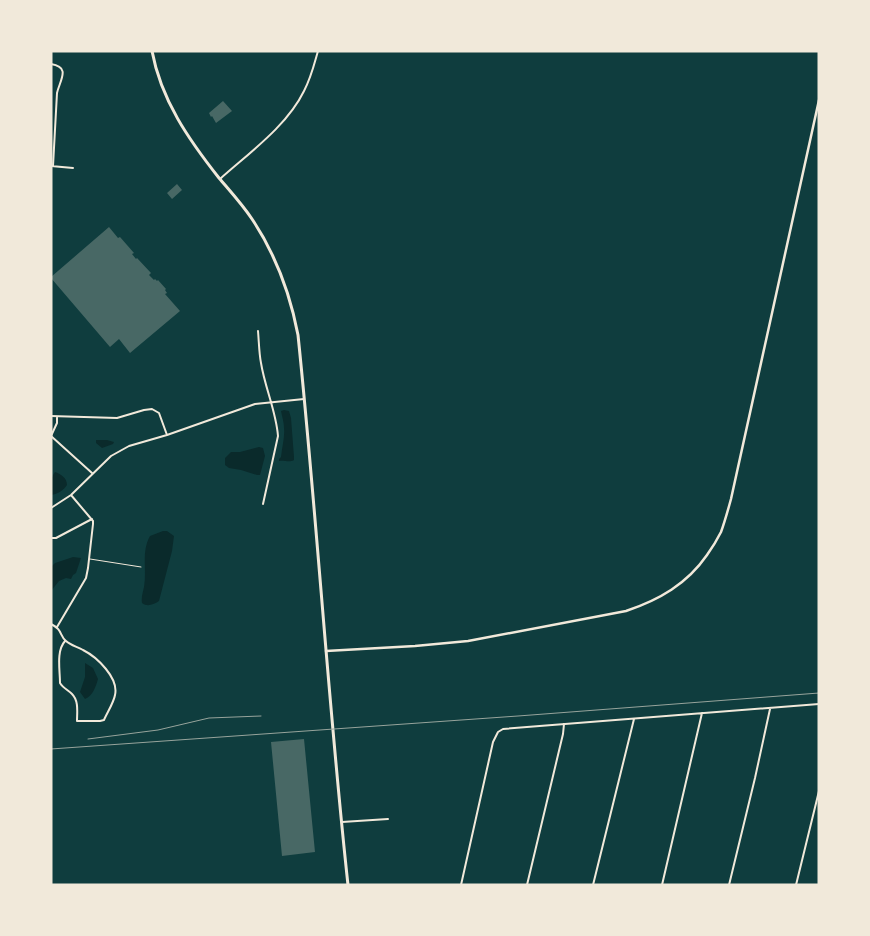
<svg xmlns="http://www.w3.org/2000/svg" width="870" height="936" viewBox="0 0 870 936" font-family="'IBM Plex Serif',serif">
<rect width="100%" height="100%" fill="#0f3d3e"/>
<!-- water -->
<path fill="#0a2a2b" d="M 284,410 L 289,411 L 291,418 L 294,457 L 294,460 C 289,463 285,460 279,461 L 279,459 L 281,457 C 282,447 285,437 284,428 C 284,422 282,417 281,411 Z
M 96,440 L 107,440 L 114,442 L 113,444 L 102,448 L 96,443 Z
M 259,447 L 263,448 L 265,456 L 260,475 L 257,475 L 241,470 L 229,468 L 225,465 L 225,458 L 231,452 L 240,452 Z
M 55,472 C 61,474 67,478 67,485 C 64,490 58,494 51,495 C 51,487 50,478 55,472 Z
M 163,531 L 167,531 L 174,536 L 172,551 L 159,601 C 153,605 147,607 142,603 C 141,597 143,592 144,587 C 147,570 141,552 150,536 Z
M 73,557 L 81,558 L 76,573 L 73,575 L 71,579 L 66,578 L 59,581 L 51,591 L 51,567 L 55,563 Z
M 85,663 L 93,668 L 98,679 C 96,686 93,696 85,699 L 80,692 L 85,677 Z"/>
<!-- building -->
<path fill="#486865" d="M 223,101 L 232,111 L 216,123 L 212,116 L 211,117 L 209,113 Z
M 177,184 L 182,190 L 172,199 L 167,193 Z
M 109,227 L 118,238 L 120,237 L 134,253 L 132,254 L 136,259 L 137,258 L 151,273 L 149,275 L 154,280 L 155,279 L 157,281 L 158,280 L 166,289 L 165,290 L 167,293 L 165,294 L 180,311 L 130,353 L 119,339 L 110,347 L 51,278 L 51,277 Z
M 304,739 L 315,852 L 282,856 L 271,742 Z"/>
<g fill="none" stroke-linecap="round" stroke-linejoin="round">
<!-- service -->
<path stroke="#f1e9da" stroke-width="1" d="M 90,559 L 141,567"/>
<!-- minor -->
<path stroke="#f1e9da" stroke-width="2" d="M 51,64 C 71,67 60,80 57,93 L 53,166
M 51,166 L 73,168
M 220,179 C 249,153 287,126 304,91 C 311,78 314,65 318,51
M 258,331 C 259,342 259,353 261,363 C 265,388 276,411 278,436 L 263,504
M 51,416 L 117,418 L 144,410 L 152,409 L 159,413 L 167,435
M 51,436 L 92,473
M 51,436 L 57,423 L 57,417
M 51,508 L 71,495 L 111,456 L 129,446 L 167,435 L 255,404 L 304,399
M 51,538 L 56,538 L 92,519
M 51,624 C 63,630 59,635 66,641 C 70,645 78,647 83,650 C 97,657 119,678 115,695 C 114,702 107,713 104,720 L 100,721 L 77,721 C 77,712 79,701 72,694 C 68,690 63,688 60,683 C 60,670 56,651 65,641
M 57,627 L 86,578 L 88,568 L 93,524 L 93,521 L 71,495
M 342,822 L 388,819
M 461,885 L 493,742 L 498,732 L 503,729 L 819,704
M 527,885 L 563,734 L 564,724
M 593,885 L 634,719
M 662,885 L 702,713
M 729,885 L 755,778 L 770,709
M 796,885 L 819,791"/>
<!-- tertiary -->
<path stroke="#f1e9da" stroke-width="2.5" d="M 326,651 L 415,646 L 468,641 L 626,611 C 659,600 687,584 707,555 C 712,548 717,540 721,532 C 725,521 728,510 731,499 L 819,100"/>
<!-- secondary -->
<path stroke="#f1e9da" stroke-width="3" d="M 152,51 C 161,100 189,140 219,178 C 230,191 242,204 252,219 C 276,255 290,293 298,335 C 317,518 328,702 348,885"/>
<!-- rail -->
<path stroke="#97a49c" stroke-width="1" d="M 88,739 L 158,730 L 209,718 L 261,716
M 51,749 L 518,716 L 819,693"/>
</g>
<!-- border -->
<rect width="870" height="936" fill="none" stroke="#f1e9da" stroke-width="105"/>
</svg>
